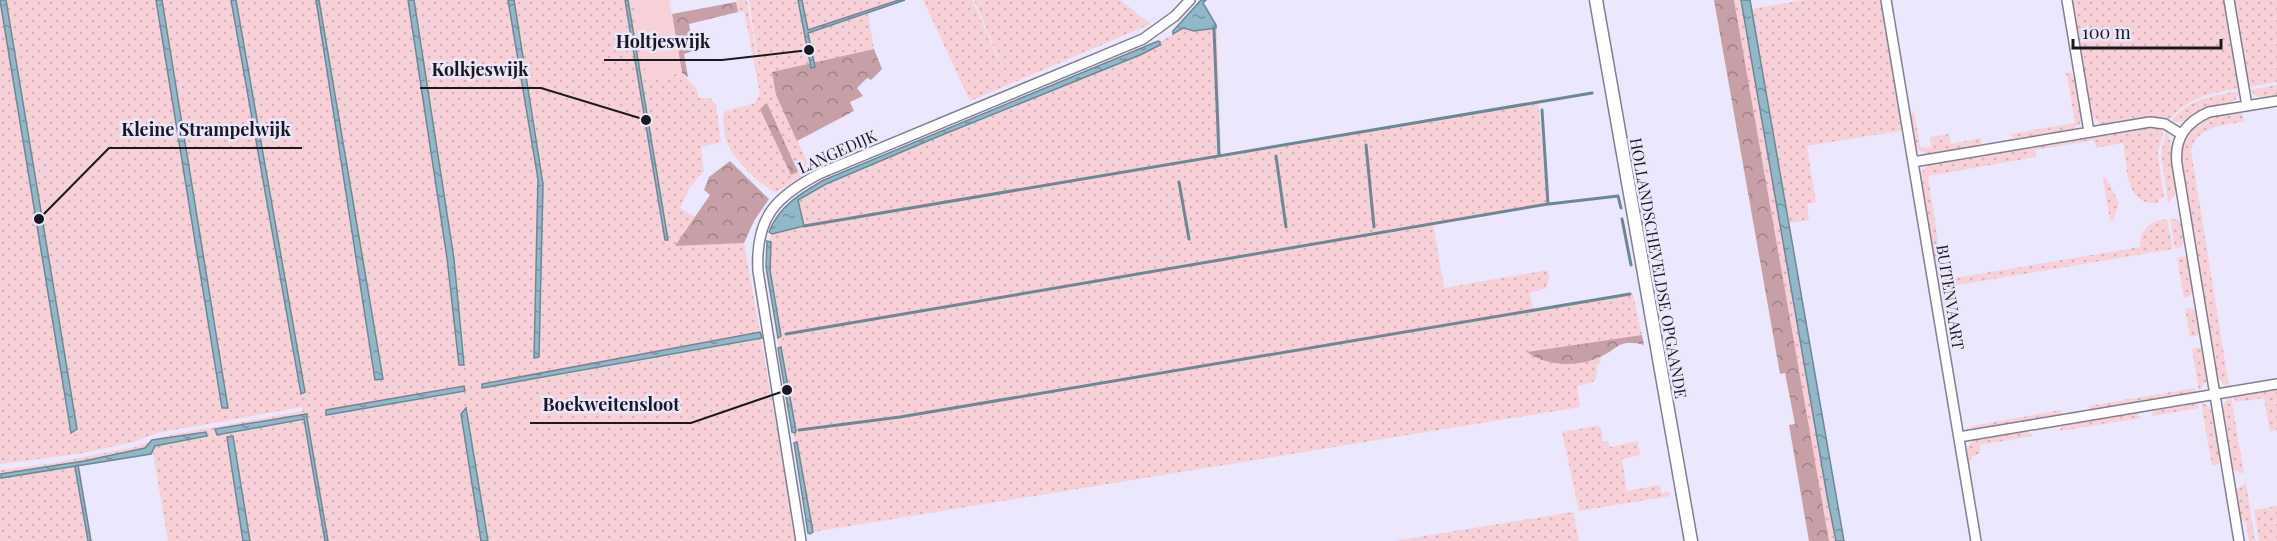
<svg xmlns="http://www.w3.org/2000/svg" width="2277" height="541" viewBox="0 0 2277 541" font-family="'Playfair Display',serif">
<defs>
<pattern id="grass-dots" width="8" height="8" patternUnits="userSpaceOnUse" patternTransform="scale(1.5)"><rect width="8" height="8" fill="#f8d0d8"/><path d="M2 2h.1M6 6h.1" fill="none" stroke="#d4b2b9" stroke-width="1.8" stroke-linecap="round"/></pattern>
<pattern id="forest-crowns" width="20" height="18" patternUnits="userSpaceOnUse" patternTransform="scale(1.5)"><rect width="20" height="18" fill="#c79fa7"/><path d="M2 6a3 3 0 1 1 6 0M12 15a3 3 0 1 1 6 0" fill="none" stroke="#a18187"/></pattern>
<pattern id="water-ripples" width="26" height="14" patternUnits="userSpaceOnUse" patternTransform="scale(1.5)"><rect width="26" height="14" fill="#91b8c8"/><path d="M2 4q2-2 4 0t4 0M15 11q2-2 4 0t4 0" fill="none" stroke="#7695a2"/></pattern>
</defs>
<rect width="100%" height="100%" fill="#ebe7fc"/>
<!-- grass -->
<path fill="url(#grass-dots)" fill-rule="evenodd" d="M 0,0 L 634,0 L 647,79 L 682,73 L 696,88 L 699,98 L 710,98 L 716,104 L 721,142 L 701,147 L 704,171 L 690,187 L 680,208 L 695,217 L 676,246 L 744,243 L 797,541 L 168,541 L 153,453 L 79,464 L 92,541 L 0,541 L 0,470 L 49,464 L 135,447 L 160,437 L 303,411 L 302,407 L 157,433 L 134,442 L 78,454 L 0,464 Z
M 736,0 L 747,0 L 762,89 L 749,0 L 899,0 L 807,30 L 808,33 L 868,14 L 874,49 L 772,72 L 776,95 L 811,170 L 776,192 C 761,187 733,158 727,143 C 724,134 724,124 723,115 L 726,111 L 755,103 L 760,94 L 744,11 L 738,12 ZM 767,104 L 798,172 L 791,174 L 761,110 Z
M 923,0 L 972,0 L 1010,84 L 974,0 L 1120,0 L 1151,24 L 970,101 Z
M 1734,0 L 1741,0 L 1836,541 L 1829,541 Z
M 1803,0 L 1881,0 L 1903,128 L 1900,131 L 1807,146 L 1816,202 L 1807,204 L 1809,220 L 1789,223 L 1751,9 Z
M 2072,0 L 2225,0 L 2240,88 C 2208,94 2190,96 2168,121 L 2153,117 L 2106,125 L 2100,124 L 2091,114 Z
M 2234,0 L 2277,0 L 2277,82 L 2249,87 Z
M 1216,25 L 1217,27 L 1221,155 L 1538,102 L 1548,204 L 1433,223 L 1444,288 L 1548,270 L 1549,279 L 1546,288 L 1530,293 L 1533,310 L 1633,294 L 1642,335 L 1528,352 C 1548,370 1578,362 1602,357 L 1597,366 L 1596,379 L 1591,383 L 1577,386 L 1580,407 L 813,532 L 798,443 L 795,442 L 793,433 L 796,431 L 783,349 L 779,347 L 777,337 L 781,336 L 770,270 L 771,242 L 769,241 L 771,233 L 804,226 L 802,212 L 798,201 L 826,184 L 937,137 L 1140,55 L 1160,45 L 1160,42 L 1183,28 L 1189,31 Z
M 2069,72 C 2079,77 2084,114 2080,124 L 2069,131 L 2013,138 L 2010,134 L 2075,123 L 2067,75 L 2064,74 Z
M 2277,85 L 2277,96 L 2257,97 L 2250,90 Z
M 2240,91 L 2236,99 L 2230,103 L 2205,109 L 2181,122 L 2171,122 C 2188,98 2213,96 2240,91 Z
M 1914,111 L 1920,146 L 1923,148 L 1931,147 L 1930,137 L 1949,134 L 1951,144 L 1981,138 L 1981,143 L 1977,146 L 1929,154 L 1921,152 L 1915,145 L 1910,116 Z
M 2239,112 L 2242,114 L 2244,122 C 2222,125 2197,126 2191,151 L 2229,386 L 2223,384 L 2217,375 L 2181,151 C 2186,120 2213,117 2239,112 Z
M 2151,126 L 2164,129 L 2158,153 L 2164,198 L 2158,199 L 2158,203 C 2124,206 2128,166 2123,143 L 2096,148 L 2094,140 L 2035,150 L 2036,157 L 1928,176 L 1940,254 L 1943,255 L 1948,279 L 2140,247 C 2141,228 2149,222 2167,219 L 2173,249 L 1939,288 L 1921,179 C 1921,170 1925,166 1933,163 Z
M 2166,131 L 2172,145 L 2171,159 L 2176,191 L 2173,198 L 2168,201 L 2161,154 Z
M 2106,177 L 2119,203 L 2113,221 L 2110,221 L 2103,178 Z
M 2170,218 L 2178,220 L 2182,225 L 2185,242 L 2181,247 L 2175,249 Z
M 2187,256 L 2193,292 L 2188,297 L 2184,298 L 2177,258 Z
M 2190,308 L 2197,312 L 2200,335 L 2190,337 L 2185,309 Z
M 2202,347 L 2207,380 L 2199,391 L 2192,349 Z
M 2195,388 L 2196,392 L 2090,410 L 2089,406 Z
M 2277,388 L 2277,430 L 2270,431 L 2264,398 L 2235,402 L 2234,395 Z
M 2231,396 L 2244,474 L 2233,469 L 2223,411 L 2224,404 Z
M 2198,401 L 2199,408 L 2152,416 L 2154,410 L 2158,408 Z
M 2201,402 C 2220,409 2218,440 2221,457 L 2219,463 L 2212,466 Z
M 2061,410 L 2062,415 L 1979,429 L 1967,427 Z
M 2136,412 L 2141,418 L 2060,431 L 2062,424 Z
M 1597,426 L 1601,428 L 1603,442 L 1608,441 L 1610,447 L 1638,441 L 1640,455 L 1622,459 L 1627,491 L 1660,485 L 1661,493 L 1669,492 L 1670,496 L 1579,511 L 1562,432 Z
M 2025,430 L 2032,436 L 1980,445 L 1980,453 L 1971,457 L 1969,467 L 1967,448 L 1973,440 Z
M 2246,483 L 2255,541 L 2249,541 L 2246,521 L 2241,521 L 2236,490 Z
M 2277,506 L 2277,541 L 2259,541 L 2254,510 Z
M 1573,512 L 1579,541 L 1394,541 Z"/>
<!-- forest -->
<path fill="url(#forest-crowns)" d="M 1714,0 L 1734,0 L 1829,541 L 1809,541 L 1789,425 L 1795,424 L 1785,373 L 1780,374 Z
M 736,2 L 738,12 L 689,24 L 694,51 L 684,54 L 688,77 L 682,73 L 672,14 Z
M 874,49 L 882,69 L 871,80 L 867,78 L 857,88 L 863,96 L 850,102 L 854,111 L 797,141 L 776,95 L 772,72 Z
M 767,103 L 798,172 L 791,175 L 760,109 Z
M 730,161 L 769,199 L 754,221 L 744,243 L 675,246 L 710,195 L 704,190 L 709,177 Z
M 1642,335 L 1644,345 C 1619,338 1618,349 1600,357 C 1578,367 1547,367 1527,352 Z"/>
<!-- pitch -->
<path fill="#f8d0d8" d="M 634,0 L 669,0 L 682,73 L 647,79 Z"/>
<!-- water -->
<path fill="url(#water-ripples)" stroke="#6d8895" stroke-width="1.5" d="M 0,0 L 6,0 L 77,429 L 71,433 Z
M 156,0 L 162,0 L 228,408 L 222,408 Z
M 231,0 L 236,0 L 305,392 L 301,394 Z
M 316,0 L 319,0 L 383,379 L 375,380 Z
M 408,0 L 414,0 L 454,259 L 464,365 L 459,365 L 447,258 Z
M 508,0 L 514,0 L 543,184 L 539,357 L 534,358 L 538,179 Z
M 625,0 L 628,0 L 668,240 L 665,240 Z
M 798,0 L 802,0 L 808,30 L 899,0 L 905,0 L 808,33 L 815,67 L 811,68 Z
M 1201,0 L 1206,0 L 1203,3 L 1216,25 L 1216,28 L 1194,31 L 1183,28 L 1173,34 L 1173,31 Z
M 1741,0 L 1750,0 L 1844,541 L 1836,541 L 1828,501 Z
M 1158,41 L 1160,42 L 1160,45 L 1140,55 L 937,137 L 826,184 L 798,200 L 804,226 L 772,234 L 769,232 C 779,206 801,193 824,180 Z
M 767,241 L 771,242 L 770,270 L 781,336 L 778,338 L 766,267 Z
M 760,332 L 762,338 L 482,388 L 482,384 Z
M 781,347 L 796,431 L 795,433 L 792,432 L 778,348 Z
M 464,386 L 465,391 L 326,415 L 326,410 Z
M 466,408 L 488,541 L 481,541 L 461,414 Z
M 307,414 L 307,418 L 328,541 L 325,541 L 304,419 L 217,435 L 215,429 Z
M 206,432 L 207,436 L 155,446 L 151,454 L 1,478 L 1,474 L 84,461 L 145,448 L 152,440 Z
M 233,436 L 250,541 L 243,541 L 227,437 Z
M 797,442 L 813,532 L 810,534 L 808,533 L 794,443 Z
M 78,465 L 91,541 L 88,541 L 75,467 Z"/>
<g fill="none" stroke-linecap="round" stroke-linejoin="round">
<!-- stream -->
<path stroke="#6d8895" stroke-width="3" d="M 1214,29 L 1219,156
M 1366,145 L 1374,227
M 1276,156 L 1286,227
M 1179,182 L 1189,239
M 1549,204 L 1618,196 L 1621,208
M 1622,219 L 1631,265
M 804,226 L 1592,93
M 786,334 L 1548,204 L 1542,110
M 799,430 L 900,417 L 1630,294"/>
<defs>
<path id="street" d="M 1886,0 L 1976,541
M 2067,0 L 2089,132
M 2229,0 L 2247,106
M 1913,162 L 2150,122 L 2165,124 L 2181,134
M 1959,437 L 2277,384
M 801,541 L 758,271 C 755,217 776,196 821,173 L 1143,39 L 1175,16 L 1190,0
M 2239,541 L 2177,164 C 2174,138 2186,122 2209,112 L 2277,101"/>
<path id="secondary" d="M 1596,0 L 1691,541"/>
</defs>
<!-- street casing -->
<use href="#street" stroke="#817e90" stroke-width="12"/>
<!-- secondary casing -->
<use href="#secondary" stroke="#817e90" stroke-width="15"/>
<!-- street -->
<use href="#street" stroke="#fff" stroke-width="9"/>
<!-- secondary -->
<use href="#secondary" stroke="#fff" stroke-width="12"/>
</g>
<g text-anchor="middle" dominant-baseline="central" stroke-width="5" stroke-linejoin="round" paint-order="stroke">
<!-- street labels -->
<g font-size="16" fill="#1a191f" stroke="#ebe7fc">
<text transform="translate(837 151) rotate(-24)">LANGEDIJK</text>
<text transform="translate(1659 268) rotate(80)">HOLLANDSCHEVELDSE OPGAANDE</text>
<text transform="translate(1951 297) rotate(81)">BUITENVAART</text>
</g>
</g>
<!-- callouts -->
<path fill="none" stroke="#1a191f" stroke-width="2" d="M809 50L722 60H604M646 120L541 88H420M39 219L109 148H302M787 390L691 423H530"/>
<g fill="#1a191f" stroke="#ebe7fc" stroke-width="2">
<circle cx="809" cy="50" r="6"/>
<circle cx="646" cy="120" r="6"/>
<circle cx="39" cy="219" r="6"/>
<circle cx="787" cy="390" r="6"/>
</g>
<g font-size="18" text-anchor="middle" font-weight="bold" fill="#1a191f" stroke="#ebe7fc" stroke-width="5" stroke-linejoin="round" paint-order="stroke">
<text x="663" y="48">Holtjeswijk</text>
<text x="480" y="76">Kolkjeswijk</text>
<text x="206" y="136">Kleine Strampelwijk</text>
<text x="611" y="411">Boekweitensloot</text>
</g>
<!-- scale -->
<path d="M2073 39v9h148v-9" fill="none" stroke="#1a191f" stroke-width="3"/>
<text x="2082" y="39" font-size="18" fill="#1a191f" stroke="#ebe7fc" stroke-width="4.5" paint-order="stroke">100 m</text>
</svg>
